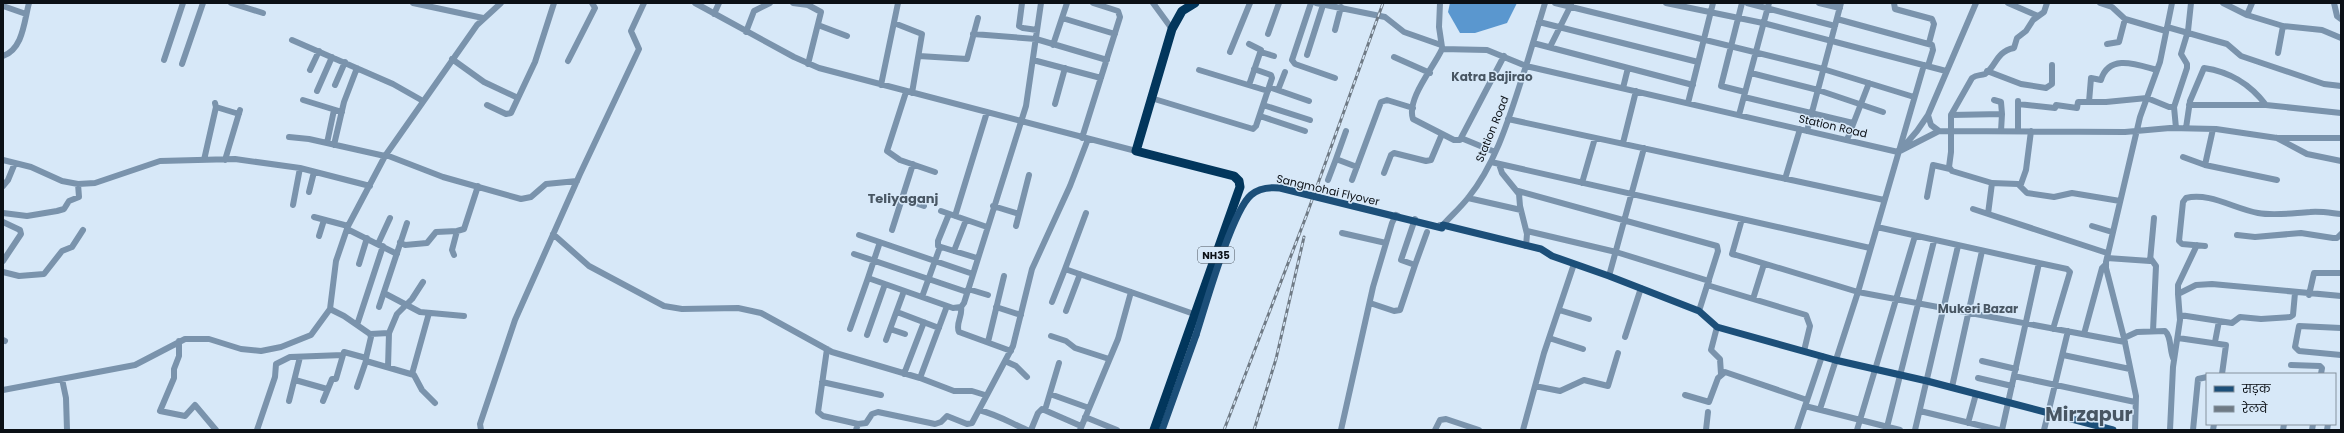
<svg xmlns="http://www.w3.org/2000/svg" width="2344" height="433" viewBox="0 0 2344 433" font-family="Poppins,'Noto Sans Devanagari',sans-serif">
<rect width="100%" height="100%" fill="#d7e8f8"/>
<!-- water -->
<path fill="#5a97cf" d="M 1450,3 L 1517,3 L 1507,23 L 1475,33 L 1460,33 L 1448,12 Z"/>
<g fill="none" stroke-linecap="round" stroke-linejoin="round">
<!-- minor -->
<path stroke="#7a93ac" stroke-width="6" d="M 231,3 L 263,13
M 413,3 L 483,18
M 695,3 L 794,57 L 819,68 L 1136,151
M 793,3 L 808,5 L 821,12 L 808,64
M 1022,3 L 1019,26 L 1023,28 L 1037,30
M 1153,3 L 1172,29
M 1311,3 L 1292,60 L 1295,64 L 1335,78
M 1316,3 L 1385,17 L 1404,32 L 1441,45
M 1440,3 L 1439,27 L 1442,47
M 1555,3 L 1823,69 L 1914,97
M 1666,3 L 1763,23 L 1946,71
M 1742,3 L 1721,86 L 1745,92
M 1747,3 L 1835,26
M 1819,3 L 1840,8
M 1894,3 L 1895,9 L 1932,19 L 1934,24 L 1929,43
M 2008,3 L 2038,16
M 2100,3 L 2112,7 L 2125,19 L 2166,31
M 2223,3 L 2247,15 L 2252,3
M 2334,3 L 2337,16 L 2341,19
M 3,6 L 26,14
M 714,14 L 719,3
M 2247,15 L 2283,26 L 2322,30 L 2341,38
M 1062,18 L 1115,34
M 1837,19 L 1932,45 L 1933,50 L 1928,66
M 1539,22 L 1698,62
M 894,23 L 922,34 L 912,93
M 818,25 L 847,36
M 2167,27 L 2227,44 L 2241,56 L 2324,84 L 2341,86
M 1335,30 L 1341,7
M 746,32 L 754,11 L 770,3
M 973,34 L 1036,39 L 1107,60
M 1268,34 L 1279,3
M 292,40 L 393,84 L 423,101
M 1533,43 L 1693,85
M 1249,44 L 1261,50 L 1249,85
M 2107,44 L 2119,42 L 2125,19
M 1053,45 L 1067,3
M 1550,47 L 1571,5
M 1230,52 L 1250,3
M 1261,52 L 1274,56
M 2278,53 L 2283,26
M 1307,55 L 1323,5
M 3,56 C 23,49 24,22 29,3
M 919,56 L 967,59 L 978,18
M 1394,57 L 1430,73
M 452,59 L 484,82 L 518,98
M 164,60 L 183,3
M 1033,60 L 1101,78
M 568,61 L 595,8 L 592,3
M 182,64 L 203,3
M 310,70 L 319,51
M 1199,70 L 1268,91
M 1987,71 L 2021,84 L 2046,88 L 2052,84 L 2052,65
M 1751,73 L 1818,90 L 1883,112
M 335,85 L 345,62
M 881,85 L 898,3
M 1269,87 L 1309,101
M 1623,88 L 1628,68
M 1278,90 L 1285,72
M 317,91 L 332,57
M 906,92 L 887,151 L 900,160 L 935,172
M 1744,97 L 1853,123
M 1151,98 L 1253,129 L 1256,126 L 1272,78 L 1271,75 L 1254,69
M 303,100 L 342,112
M 1994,100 L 2001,102 L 2002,114
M 2089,102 L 2091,78 L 2101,80 C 2109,53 2138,65 2157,70
M 1688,103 L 1713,3
M 1055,104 L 1065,68
M 2018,104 L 2055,108 L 2056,105 L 2077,108 L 2078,102 L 2106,102 L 2147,98 L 2169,107 L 2174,107 L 2187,68 L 2187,64 L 2181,54 L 2188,31 L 2191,3
M 487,105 L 506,114 L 511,113 L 535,62 L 554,3
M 1263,105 L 1310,120
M 2189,105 L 2266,105
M 216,107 L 239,114
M 2174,107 L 2176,128
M 1739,115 L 1769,3
M 1928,115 L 1931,125 L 1939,131
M 1951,115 L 2002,114 L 2001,131
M 1260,116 L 1305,131
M 1508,119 L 1884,200
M 2186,128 L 2190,101 L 2204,68 C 2231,72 2250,84 2266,105 L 2341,113
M 2213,129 L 2205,165 L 2277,180
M 1807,131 L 1841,3
M 2018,131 L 2018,101
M 289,137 L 309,139 L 385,156
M 1082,138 L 1120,17 L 1118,11 L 1093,3
M 1461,138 L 1460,140 L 1454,140 L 1413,119 C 1406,99 1434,67 1442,49 L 1487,50 L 1526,66 L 1545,3
M 2277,138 L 2307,154 L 2341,161
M 1847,140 L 1869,83
M 327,143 L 334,110
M 1623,143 L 1636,91
M 334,145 L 344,102 L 357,68
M 1905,145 L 1917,131 L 1928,115 L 1976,3
M 1495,152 L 1461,138 L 1504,56
M 1898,152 L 1939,131 L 2125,132 L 2170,128 L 2216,129 L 2277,138 L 2341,138
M 386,155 L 443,177 L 521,199 L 531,197 L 546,184 L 577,181
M 2183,157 L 2205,165
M 1336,159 L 1346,131
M 3,160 L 31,167 L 62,181 L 78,184 L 95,183 L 160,161 L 235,159 L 300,168 L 370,186
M 204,160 L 216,107 L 215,103
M 225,160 L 240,110
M 1491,162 L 1870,248
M 1499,164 L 1502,173 L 1519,194 L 1520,206 L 1527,234 L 1526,246
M 1384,173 L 1391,155 L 1394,153 L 1426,161 L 1431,160 L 1442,134
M 1785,179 L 1800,129
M 1328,180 L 1336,159 L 1357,167
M 1352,180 L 1381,102 L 1387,100 L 1413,108
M 1582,183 L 1595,138
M 1992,183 L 2018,184 L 2027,193 L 2054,197 L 2072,193 L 2120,201
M 2021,184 L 2026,170 L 2031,131
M 3,186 L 8,180 L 15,163
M 1518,191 L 1717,246 L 1718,251 L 1699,311
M 309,192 L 314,172
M 1927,197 L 1933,165 L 1950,169
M 902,198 L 924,206
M 1468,198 L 1521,210
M 293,205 L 300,168
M 993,206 L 1019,214
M 1973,209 L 2107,253
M 941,211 L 987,227
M 3,213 L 27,216 L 57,211 L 64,209 L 69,201 L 79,197 L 78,184
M 1086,213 L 1065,269 L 1131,292
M 949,214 L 938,241 L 938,246 L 977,258
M 1988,214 L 1992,183 L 1952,171 L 1949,167 L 1951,152 L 1951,115 L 1972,78 C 1977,74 1980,76 1985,74 C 1997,66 1995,52 2014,48 L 2017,38 L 2026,31 L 2033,20 L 2044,12 L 2047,3
M 955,216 L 987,112
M 314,217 L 348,226
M 1742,219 L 1732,254 L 1736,255 L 1858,292 L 2125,342
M 3,222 L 20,230 L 21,234 L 3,261
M 1440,225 L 1443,225 C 1451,216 1460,208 1468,198 C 1498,161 1511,111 1526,66 L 1898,152
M 1016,226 L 1029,175
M 2092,226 L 2112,232
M 1877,227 L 2039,263 L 2002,430
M 347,229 L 397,254
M 892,230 L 913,164
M 1527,231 L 1616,252 L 1709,281
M 1342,233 L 1386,243
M 553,234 L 589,266 L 664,306 L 682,309 L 738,308 L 761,313 L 832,352 L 920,378 L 954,391 L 972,391 L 985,395
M 859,235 L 973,274
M 2237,235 L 2255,237 L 2301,233 L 2333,238 L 2337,238 L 2341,234
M 319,236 L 324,220
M 400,242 L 405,245 L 427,243 L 436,232 L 457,231 L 464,229 L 478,186
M 378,244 L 390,218
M 2205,246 L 2182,244 L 2179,241 L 2183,202 L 2186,198 C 2209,192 2235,209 2258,213 C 2275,216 2293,213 2310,212 C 2321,211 2331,213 2341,214
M 954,251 L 966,220
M 854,254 L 967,292
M 454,255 L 452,250 L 457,231
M 2107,258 L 2150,261 L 2154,218
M 2151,259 L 2156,266 L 2153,331
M 2039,263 L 2067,269 L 2070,272 L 2053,329
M 359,264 L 367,238
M 1415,265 L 1427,232
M 3,272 L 19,276 L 44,274 L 62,251 L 72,247 L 83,230
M 1609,276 L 1644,148
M 868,278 L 880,242
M 1707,285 L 1806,315 L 1810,326 L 1804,351
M 968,289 L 988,295
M 384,293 L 420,312 L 464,316
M 2178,294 L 2178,285 L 2197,245
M 2309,295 L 2314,273 L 2341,273
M 922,297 L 940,247
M 1753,299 L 1764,264
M 1052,302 L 1065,269
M 1370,303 L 1394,311 L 1400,310 L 1415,265 L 1401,260 L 1415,219
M 379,307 L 407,223
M 961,307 C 963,316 955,324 959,332 L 1011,351
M 996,307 L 1021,315
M 330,309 L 344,316 L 370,334 L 371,337 L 366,358
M 1559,310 L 1589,319
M 1066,311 L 1080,274
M 897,312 L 939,328
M 2180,315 L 2232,323 L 2240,317 L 2261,319 L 2290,317 L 2293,315 L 2295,293
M 357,325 L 383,246
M 1717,327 L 1711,350 L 1720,359 L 1721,374
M 2341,328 L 2299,326 L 2295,347 L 2299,351 L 2341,355
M 850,329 L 868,278 L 953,308 L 961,307 L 964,303 L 1026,106 L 1041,3
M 890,329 L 905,334
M 370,334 L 389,333
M 2084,334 L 2102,268 L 2106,264
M 867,335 L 885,284
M 1051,336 L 1066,341 L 1075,348 L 1109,359
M 1625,337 L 1641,288
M 1549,338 L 1583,349
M 2124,338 L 2137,332 L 2165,331 C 2172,337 2169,351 2174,360
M 2178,338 L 2226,345 L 2222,374
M 3,340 L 5,341
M 886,340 L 904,291
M 179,341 L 179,356 L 174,369 L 174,378 L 160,411 L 185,416 L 195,405 L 216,430
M 988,342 L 1004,276
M 2215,342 L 2219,321
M 827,349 L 818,412 L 823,416 L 858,424
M 2063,355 L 2130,369
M 1005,361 L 1016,366 L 1027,377
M 1982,361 L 2016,369
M 2291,365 L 2320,366 L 2322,368 L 2321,374
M 388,367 L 389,333 L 397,314 L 412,299 L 423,282
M 412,374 L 429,313
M 904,374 L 924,322
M 2014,376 L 2135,402
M 920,378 L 947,306
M 1978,378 L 2012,386
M 62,379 L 66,398 L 67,430
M 295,380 L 327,389
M 822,382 L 881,395
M 1535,386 L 1560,391 L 1584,380 L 1608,386 L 1618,353
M 357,387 L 366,361
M 1952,387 L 1982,251
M 3,390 L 135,365 L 185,339 L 209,339 L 241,349 L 261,351 L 281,347 L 311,335 L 330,309 L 336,261 L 348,226 L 385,156 L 477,25 L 501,3
M 1050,394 L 1089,408
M 1685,395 L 1709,402 L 1718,378 L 1725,372 L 1807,400
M 289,401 L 300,357
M 323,401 L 332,379 L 336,379 L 343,355
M 1805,406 L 1900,430
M 1820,409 L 1858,292 L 1924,65
M 979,410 C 998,415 1009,422 1027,430
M 1045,410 L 1059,363
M 1920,411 L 1999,430
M 1085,417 L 1117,430
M 1968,423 L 1976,394
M 1887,427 L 1934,241
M 257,430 L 275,377 L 276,364 L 290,357 L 343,355 L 344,352 L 366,358 L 366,361 L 414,375 L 422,390 L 435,403
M 481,430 L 480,424 L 515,320 L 580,174 L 639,49 L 631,31 L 644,3
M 856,430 L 858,424 L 866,423 L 872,414 L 878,412 L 935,424 L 941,422 L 947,416 L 967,424 L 972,423 L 1013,346 L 1032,269 L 1070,186 L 1088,139
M 1031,430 L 1038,413 L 1042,409 L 1081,426
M 1080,430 L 1118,339 L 1131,292 L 1194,314
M 1341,430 L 1373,287 L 1392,223 L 1396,215 L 1398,216
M 1435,430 L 1440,420 L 1446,419 L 1479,430
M 1523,430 L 1544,353 L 1574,264
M 1706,430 L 1708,412
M 1797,430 L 1822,356
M 1857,430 L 1915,236
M 1915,430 L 1958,246
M 2044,430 L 2068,331
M 2135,430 L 2136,396 L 2124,338 L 2106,268 L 2106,262 L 2140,117 L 2160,62 L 2172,3
M 2170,430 L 2173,367 L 2180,320 L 2178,294 L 2196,285 L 2212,284 L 2341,296
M 2193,430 L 2198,379 L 2207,377
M 2213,430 L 2214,424
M 2283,430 L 2284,424
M 2312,430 L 2313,424
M 2327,430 L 2328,424"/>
<!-- major -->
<path stroke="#1c4f79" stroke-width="7" d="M 1443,225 L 1541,249 L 1552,256 L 1609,276 L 1699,311 L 1717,327 L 1835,360 L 1927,381 L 2113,430
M 1162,430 L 1196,335"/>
<!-- highway -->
<path stroke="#02365c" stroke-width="9" d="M 1154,430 L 1240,187 L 1239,181 L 1234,176 L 1136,151 L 1172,29 L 1182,11 L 1195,3"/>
<defs>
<path id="rail" d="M 1224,430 L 1307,214 L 1383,3
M 1254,430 L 1276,359 L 1304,237"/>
</defs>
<!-- rail casing -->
<use href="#rail" stroke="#6f7a85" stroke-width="3"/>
<!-- rail -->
<use href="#rail" stroke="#d7e8f8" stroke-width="1.5" stroke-dasharray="4.5" stroke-linecap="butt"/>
<!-- major-bridge -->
<path stroke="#1c4f79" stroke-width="7" d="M 1196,335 C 1205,307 1232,211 1251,195 C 1259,188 1270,187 1280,188 L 1442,228"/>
</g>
<g text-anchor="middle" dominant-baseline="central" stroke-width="3" stroke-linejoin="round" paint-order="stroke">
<!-- shield labels -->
<rect fill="#d7e8f8" stroke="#48515a" stroke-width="1" x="1198" y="247" width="36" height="16" rx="3"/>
<g font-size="10" font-weight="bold" fill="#0b1016">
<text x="1216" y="255">NH35</text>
</g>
<!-- street labels -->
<g font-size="11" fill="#0b1016" stroke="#d7e8f8">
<text transform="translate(1833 126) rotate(13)">Station Road</text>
<text transform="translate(1492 129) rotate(-68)">Station Road</text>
<text transform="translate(1328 190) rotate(13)">Sangmohai Flyover</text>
</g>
<!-- neighbourhood labels -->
<g font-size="12" font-weight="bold" fill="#485663" stroke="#d7e8f8">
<text x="1492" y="76">Katra Bajirao</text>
<text x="1978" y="308">Mukeri Bazar</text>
</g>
<!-- quarter labels -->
<g font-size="13" font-weight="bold" fill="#485663" stroke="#d7e8f8">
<text x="903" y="198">Teliyaganj</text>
</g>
<!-- town labels -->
<g font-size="19" font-weight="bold" fill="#485663" stroke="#d7e8f8">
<text x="2089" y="414">Mirzapur</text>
</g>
</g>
<!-- border -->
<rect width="2344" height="433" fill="none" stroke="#0b1016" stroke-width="8"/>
<!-- legend -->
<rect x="2206" y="373" width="130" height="52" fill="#d7e8f8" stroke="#85929e"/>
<rect x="2214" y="386" width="20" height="6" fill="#1c4f79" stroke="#85929e"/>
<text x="2242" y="393" font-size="12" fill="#0b1016">सड़क</text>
<rect x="2214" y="406" width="20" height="6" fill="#6f7a85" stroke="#85929e"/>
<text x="2242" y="413" font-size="12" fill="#0b1016">रेलवे</text>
</svg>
